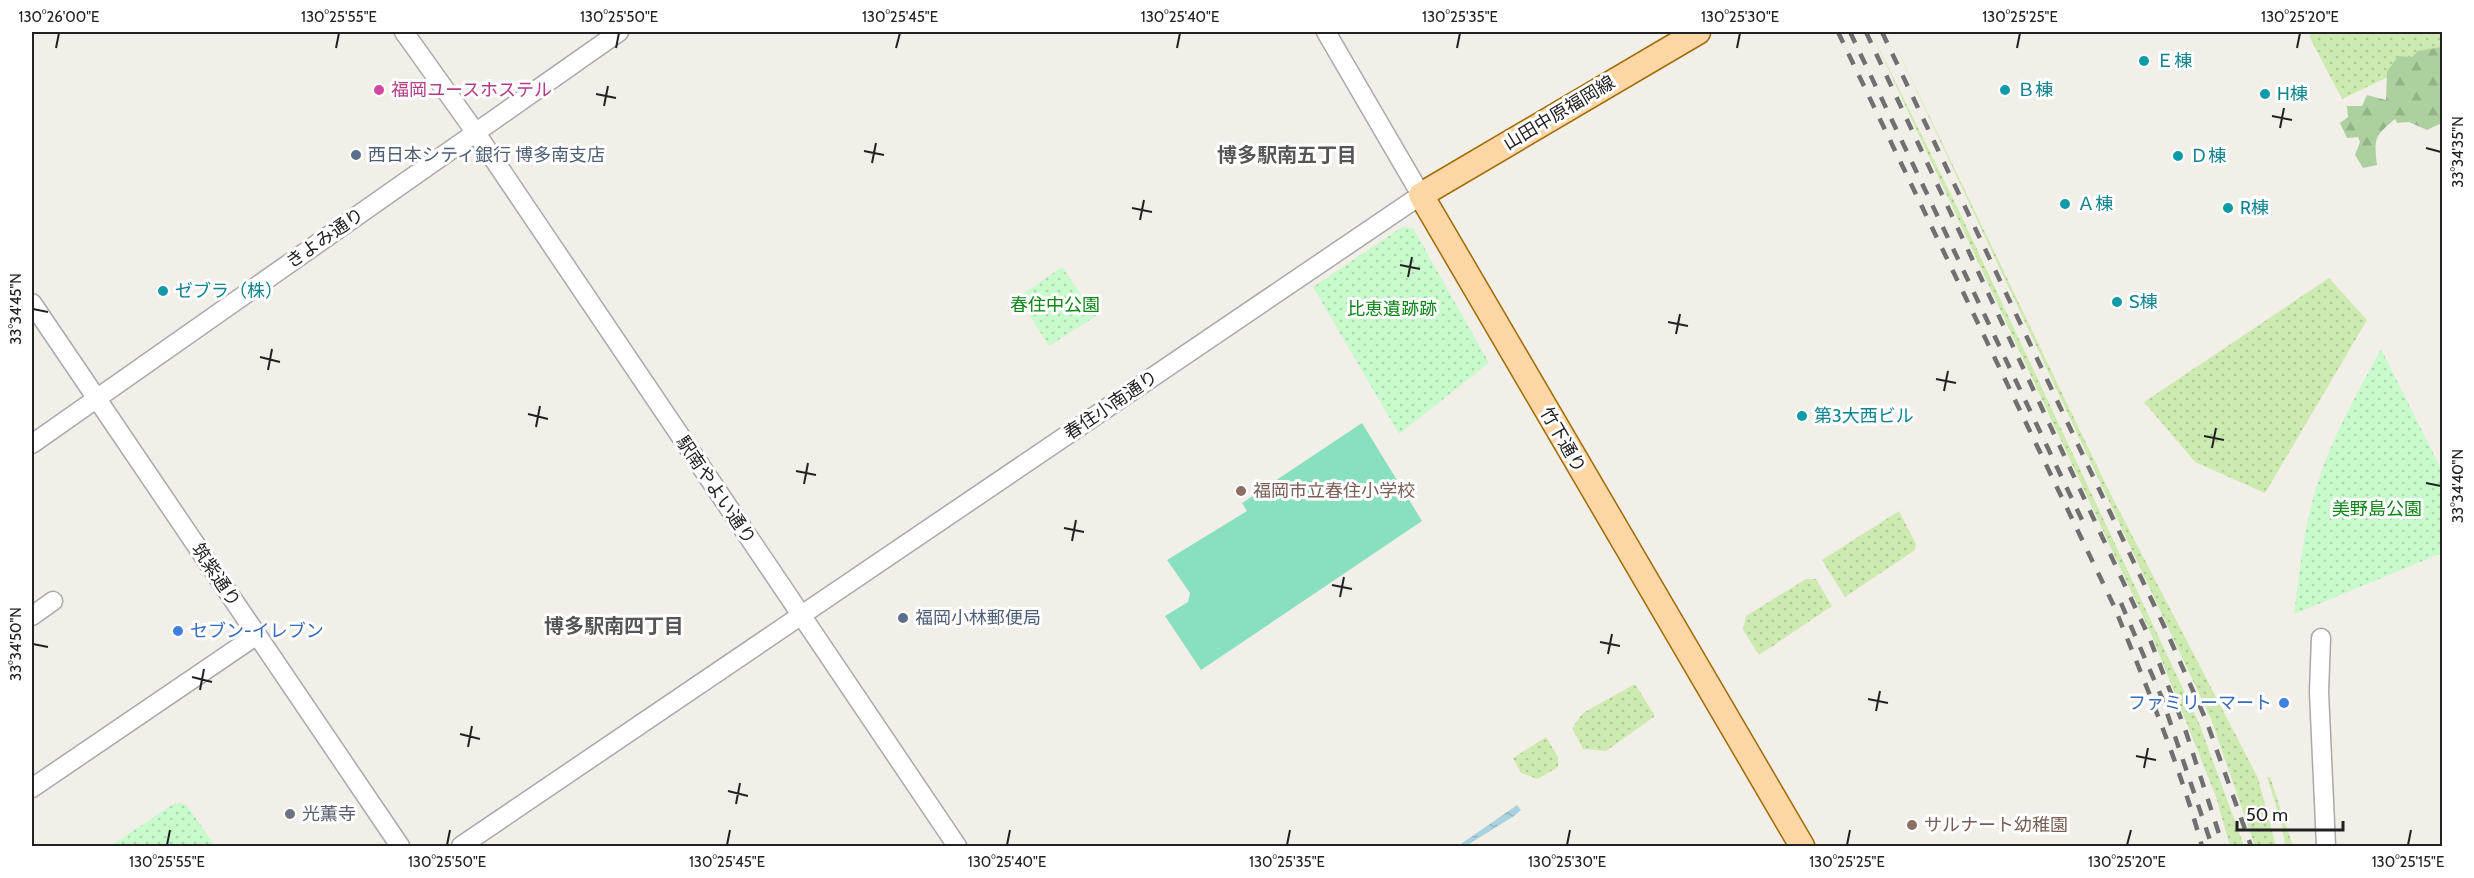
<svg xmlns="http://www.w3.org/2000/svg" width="2474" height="878" viewBox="0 0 2474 878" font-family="Cabin,'Noto Sans JP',sans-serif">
<defs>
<pattern id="grass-dots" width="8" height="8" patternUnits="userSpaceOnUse" patternTransform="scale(1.5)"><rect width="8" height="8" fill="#cdebb0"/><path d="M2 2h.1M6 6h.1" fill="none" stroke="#b0c997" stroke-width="1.8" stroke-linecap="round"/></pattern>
<pattern id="forest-firs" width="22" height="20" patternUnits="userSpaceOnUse" patternTransform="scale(1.5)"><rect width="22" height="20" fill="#add19e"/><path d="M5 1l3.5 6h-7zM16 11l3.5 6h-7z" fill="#95b388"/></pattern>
<pattern id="park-dots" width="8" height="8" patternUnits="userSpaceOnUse" patternTransform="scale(1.5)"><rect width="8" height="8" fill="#c8facc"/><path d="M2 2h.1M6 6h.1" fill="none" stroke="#acd6af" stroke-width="1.8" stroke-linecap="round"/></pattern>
<pattern id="water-ripples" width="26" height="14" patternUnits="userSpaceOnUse" patternTransform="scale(1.5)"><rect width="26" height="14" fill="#aad3df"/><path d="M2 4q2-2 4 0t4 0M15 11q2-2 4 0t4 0" fill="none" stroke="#92b5bf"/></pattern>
</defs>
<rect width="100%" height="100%" fill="#f2efe9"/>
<!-- grass -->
<path fill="url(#grass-dots)" d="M 1871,32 L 1959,211 L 2199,723 L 2244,846 L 2230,846 L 2215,794 L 2152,636 Z
M 1889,32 L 2108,489 L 2258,778 L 2276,846 L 2255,846 L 2211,719 Z
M 2310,32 L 2442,32 L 2442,51 L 2342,99 L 2310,38 Z
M 2329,278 L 2367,320 L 2265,493 L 2195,462 L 2144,402 Z
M 1899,511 L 1916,544 L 1915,550 L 1845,597 L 1822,560 Z
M 1806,579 L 1816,579 L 1832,606 L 1759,655 L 1743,630 L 1746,616 Z
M 1635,684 L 1655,716 L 1606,751 L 1583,749 L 1572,728 L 1583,713 Z
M 1546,737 L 1558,757 L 1558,767 L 1538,779 L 1521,773 L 1513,758 Z
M 2267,777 L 2270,777 L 2293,846 L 2285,846 L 2282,825 Z"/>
<!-- forest -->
<path fill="url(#forest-firs)" d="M 2442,47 L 2442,123 L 2427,130 L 2409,122 L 2397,123 L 2395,119 C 2374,137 2374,138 2377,165 L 2363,168 L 2355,155 L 2360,142 L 2358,137 L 2347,138 L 2340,123 L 2348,117 L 2347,106 L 2362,106 L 2367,95 L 2386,100 L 2387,72 L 2398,56 L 2412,57 L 2418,51 Z"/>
<!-- park -->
<path fill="url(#park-dots)" d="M 1402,227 L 1413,228 L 1489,363 L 1399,434 L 1313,287 Z
M 1062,267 L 1096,316 L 1049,346 L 1018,297 Z
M 2381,349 L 2442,471 L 2442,553 L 2294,614 C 2300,570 2304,524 2318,482 C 2333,435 2358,392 2381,349 Z
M 175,803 L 186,804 L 215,846 L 110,846 Z"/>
<!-- pitch -->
<path fill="#88e0be" d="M 1362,423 L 1422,521 L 1201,670 L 1165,616 L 1188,602 L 1190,593 L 1167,560 L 1247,511 L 1242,503 Z"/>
<!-- water -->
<path fill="url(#water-ripples)" d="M 1517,805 L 1521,810 L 1514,816 L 1466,846 L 1458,846 Z"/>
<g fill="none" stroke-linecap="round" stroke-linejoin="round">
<defs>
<path id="minor" d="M 404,32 L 476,133 L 957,846
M 32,303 L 400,846
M 32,444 L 619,32
M 32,616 L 53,601
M 2321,638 L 2319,692 L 2326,846
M 32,788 L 257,635
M 461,846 L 1421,195 L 1326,32"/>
<path id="major" d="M 1698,32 L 1421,195 L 1802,846"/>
</defs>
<!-- minor casing -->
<use href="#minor" stroke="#a9a9a9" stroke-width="21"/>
<!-- major casing -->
<use href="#major" stroke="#a06b00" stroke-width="27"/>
<!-- minor -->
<use href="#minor" stroke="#fff" stroke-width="18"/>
<!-- major -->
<use href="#major" stroke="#fcd6a4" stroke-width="24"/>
<!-- rail -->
<path stroke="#707070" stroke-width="4.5" stroke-dasharray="12 12" stroke-linecap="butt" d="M 1838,32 L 2114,606 C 2146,685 2179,764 2202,846
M 1850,32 L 2083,522
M 1866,32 L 2149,637 L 2185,729 L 2223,846
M 1882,32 L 2165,628 L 2206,720 L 2251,846
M 2121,603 L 2162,698 L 2212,846"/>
</g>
<!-- ticks -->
<path fill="none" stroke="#222" stroke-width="2" d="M 56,48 L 59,33M 336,48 L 339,33M 616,48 L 619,33M 896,48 L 900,33M 1177,48 L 1180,33M 1457,48 L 1460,33M 1737,48 L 1740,33M 2017,48 L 2020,33M 2297,48 L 2300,33M 596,94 L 616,98M 604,106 L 608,86M 2272,116 L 2292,120M 2280,128 L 2284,108M 2426,148 L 2441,152M 864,151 L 884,155M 872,163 L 876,143M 1132,208 L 1152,212M 1140,220 L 1144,200M 1400,265 L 1420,269M 1408,277 L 1412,257M 33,309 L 48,312M 1668,322 L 1688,326M 1676,334 L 1680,314M 260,357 L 280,362M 268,370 L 272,349M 1936,379 L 1956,383M 1944,391 L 1948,371M 528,414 L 548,419M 536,427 L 540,406M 2204,436 L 2224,440M 2212,448 L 2216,428M 796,471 L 816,475M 2426,483 L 2441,486M 804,484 L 808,463M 1064,528 L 1084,532M 1072,541 L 1076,520M 1332,585 L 1352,589M 1340,597 L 1344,577M 1600,642 L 1620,646M 33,644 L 48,647M 1608,654 L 1612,634M 192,677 L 212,682M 200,690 L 204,669M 1868,699 L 1888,703M 1876,711 L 1880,691M 460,734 L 480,739M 468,747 L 472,726M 2136,756 L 2156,760M 2144,768 L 2148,748M 728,791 L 748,796M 736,804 L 740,783M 167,845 L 170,830M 447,845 L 450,830M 727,845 L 730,830M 1007,845 L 1010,830M 1287,845 L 1290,830M 1567,845 L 1570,830M 1847,845 L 1850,830M 2127,845 L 2131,830M 2408,845 L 2411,830"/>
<!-- markers -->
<g fill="#0f9aa8" stroke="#fff" stroke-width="2">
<circle cx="2144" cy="61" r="6"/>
<circle cx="2005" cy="90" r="6"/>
<circle cx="2265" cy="94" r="6"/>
<circle cx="2178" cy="156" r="6"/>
<circle cx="2065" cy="204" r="6"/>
<circle cx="2228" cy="208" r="6"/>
<circle cx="163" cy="291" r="6"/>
<circle cx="2117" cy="302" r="6"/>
<circle cx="1802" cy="416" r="6"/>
</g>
<circle fill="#d1479c" stroke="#fff" stroke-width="2" cx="379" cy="90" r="6"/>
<g fill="#5c6f8a" stroke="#fff" stroke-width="2">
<circle cx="356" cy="155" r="6"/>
<circle cx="903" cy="618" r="6"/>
</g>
<g fill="#8d6e63" stroke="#fff" stroke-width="2">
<circle cx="1241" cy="491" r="6"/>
<circle cx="1912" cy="825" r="6"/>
</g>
<g fill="#3f7fe0" stroke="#fff" stroke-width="2">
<circle cx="178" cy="631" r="6"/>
<circle cx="2284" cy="703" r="6"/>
</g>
<circle fill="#6b7280" stroke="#fff" stroke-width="2" cx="290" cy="814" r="6"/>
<g text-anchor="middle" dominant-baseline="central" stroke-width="6" stroke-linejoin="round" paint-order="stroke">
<!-- culture labels -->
<g font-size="18" fill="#0d838f" stroke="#fff" text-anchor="start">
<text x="2156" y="61">Ｅ棟</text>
<text x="2017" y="90">Ｂ棟</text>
<text x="2277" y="94">H棟</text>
<text x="2190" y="156">Ｄ棟</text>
<text x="2077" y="204">Ａ棟</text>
<text x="2240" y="208">R棟</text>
<text x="175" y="291">ゼブラ（株）</text>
<text x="2129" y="302">S棟</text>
<text x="1814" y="416">第3大西ビル</text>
</g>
<!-- hotel labels -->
<g font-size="18" fill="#b23c85" stroke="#fff" text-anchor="start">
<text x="391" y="90">福岡ユースホステル</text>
</g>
<!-- street labels -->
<g font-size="18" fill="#222" stroke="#fff">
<text transform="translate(1559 113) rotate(-31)">山田中原福岡線</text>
<text transform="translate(325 238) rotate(-35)">きよみ通り</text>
<text transform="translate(1111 405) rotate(-34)">春住小南通り</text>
<text transform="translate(1563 440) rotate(60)">竹下通り</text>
<text transform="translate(716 490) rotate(56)">駅南やよい通り</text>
<text transform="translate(216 575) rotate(56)">筑紫通り</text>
</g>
<!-- service labels -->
<g font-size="18" fill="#4e5e75" stroke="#fff" text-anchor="start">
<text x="368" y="155">西日本シティ銀行 博多南支店</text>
<text x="915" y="618">福岡小林郵便局</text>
</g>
<!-- park labels -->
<g font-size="18" fill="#0c8416" stroke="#fff">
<text x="1055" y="305">春住中公園</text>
<text x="1392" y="309">比恵遺跡跡</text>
<text x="2377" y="509">美野島公園</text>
</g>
<!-- education labels -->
<g font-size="18" fill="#785e54" stroke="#fff" text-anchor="start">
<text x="1253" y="491">福岡市立春住小学校</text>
<text x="1924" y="825">サルナート幼稚園</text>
</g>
<!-- shop labels -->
<g font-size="18" fill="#366cbe" stroke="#fff" text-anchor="start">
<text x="190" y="631">セブン-イレブン</text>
<text x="2272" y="703" text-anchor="end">ファミリーマート</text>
</g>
<!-- worship labels -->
<g font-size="18" fill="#5b616d" stroke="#fff" text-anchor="start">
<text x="302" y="814">光薫寺</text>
</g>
<!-- neighbourhood labels -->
<g font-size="20" font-weight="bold" fill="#555" stroke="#fff">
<text x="1287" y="155">博多駅南五丁目</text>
<text x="614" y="626">博多駅南四丁目</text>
</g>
</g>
<!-- border -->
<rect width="2474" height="878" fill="none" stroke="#ffffff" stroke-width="66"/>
<!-- scale -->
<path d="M2237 821v9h106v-9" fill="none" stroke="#222222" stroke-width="3"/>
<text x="2246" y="821" font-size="18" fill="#222222" stroke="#ffffff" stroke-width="4.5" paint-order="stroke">50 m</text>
<rect x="33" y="33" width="2408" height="812" fill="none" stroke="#222" stroke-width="2"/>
<g font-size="15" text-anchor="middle" fill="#222">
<text x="59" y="22">130°26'00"E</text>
<text x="339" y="22">130°25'55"E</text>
<text x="619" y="22">130°25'50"E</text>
<text x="900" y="22">130°25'45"E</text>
<text x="1180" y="22">130°25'40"E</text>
<text x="1460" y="22">130°25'35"E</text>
<text x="1740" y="22">130°25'30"E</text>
<text x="2020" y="22">130°25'25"E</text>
<text x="2300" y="22">130°25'20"E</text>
<text transform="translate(2458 152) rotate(-90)" y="5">33°34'35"N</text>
<text transform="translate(16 309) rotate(-90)" y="5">33°34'45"N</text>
<text transform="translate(2458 486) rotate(-90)" y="5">33°34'40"N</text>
<text transform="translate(16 644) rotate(-90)" y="5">33°34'50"N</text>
<text x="167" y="867">130°25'55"E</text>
<text x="447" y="867">130°25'50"E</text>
<text x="727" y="867">130°25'45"E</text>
<text x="1007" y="867">130°25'40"E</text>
<text x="1287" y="867">130°25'35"E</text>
<text x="1567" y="867">130°25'30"E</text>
<text x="1847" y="867">130°25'25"E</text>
<text x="2127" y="867">130°25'20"E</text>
<text x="2408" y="867">130°25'15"E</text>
</g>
</svg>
